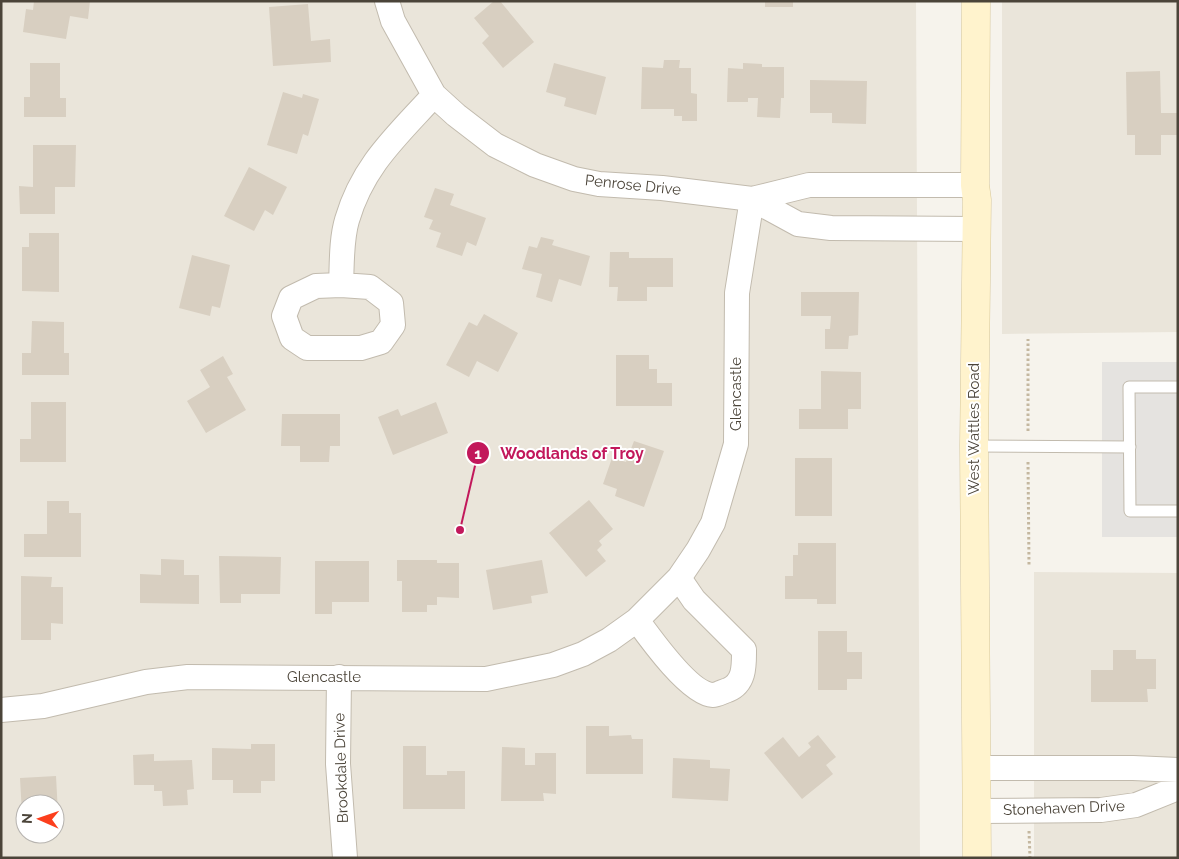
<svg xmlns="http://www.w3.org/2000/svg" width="1179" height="859" viewBox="0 0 1179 859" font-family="Raleway,sans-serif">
<rect width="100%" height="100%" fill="#f6f3ec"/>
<!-- residential -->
<path fill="#eae5da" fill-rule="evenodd" d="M 1,1 L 916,1 L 920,858 L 1,858 ZM 25,804 L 55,804 L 55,834 L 25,834 Z
M 1002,1 L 1178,1 L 1178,332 L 1002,334 Z
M 1034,572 L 1178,573 L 1178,858 L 1034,858 Z"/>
<!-- parking -->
<path fill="#e5e3e0" d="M 1102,362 L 1178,362 L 1178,537 L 1102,537 Z"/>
<!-- building -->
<path fill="#d8cfc1" d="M 34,1 L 90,1 L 88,19 L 70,16 L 66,39 L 23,32 L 26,9 L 33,10 Z
M 494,1 L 500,1 L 534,42 L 503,68 L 482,43 L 489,36 L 474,18 Z
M 765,1 L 793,1 L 793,7 L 765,7 Z
M 308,4 L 311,41 L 330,39 L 331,62 L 273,66 L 269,7 Z
M 664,60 L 680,60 L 679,68 L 691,68 L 691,93 L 697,94 L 697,121 L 682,121 L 682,116 L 674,116 L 674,109 L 641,109 L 642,67 L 663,68 Z
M 30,63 L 60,63 L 60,98 L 66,98 L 66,117 L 24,117 L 24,97 L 30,97 Z
M 554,63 L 606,77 L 596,115 L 564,106 L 566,98 L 546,92 Z
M 743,63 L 762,64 L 762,67 L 784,67 L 784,98 L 781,98 L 780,118 L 757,117 L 758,98 L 748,98 L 748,102 L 727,102 L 728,68 L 743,69 Z
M 1160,71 L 1161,113 L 1178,113 L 1178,135 L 1161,135 L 1161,155 L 1135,155 L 1135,135 L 1127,135 L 1126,72 Z
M 810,80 L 867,81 L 866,124 L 832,123 L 832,113 L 810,113 Z
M 283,92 L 302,98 L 303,94 L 319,99 L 308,136 L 303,134 L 297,154 L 267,145 Z
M 33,145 L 76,145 L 75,187 L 55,187 L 55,214 L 20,214 L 19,186 L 33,187 Z
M 249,167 L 287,187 L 273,215 L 265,210 L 254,231 L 224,216 Z
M 435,188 L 454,194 L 450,205 L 486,218 L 476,246 L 467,242 L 462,256 L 436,247 L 441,233 L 429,229 L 433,220 L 424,217 Z
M 29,233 L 59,233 L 59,292 L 22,291 L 22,247 L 29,247 Z
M 541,237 L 554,240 L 552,245 L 590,256 L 581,286 L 559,279 L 552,302 L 536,297 L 542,274 L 522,269 L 529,246 L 537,248 Z
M 610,252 L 629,252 L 629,258 L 673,258 L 673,287 L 647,287 L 647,301 L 617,301 L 618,287 L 609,287 Z
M 192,255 L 230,265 L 220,308 L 212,306 L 210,316 L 179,308 Z
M 801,292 L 859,292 L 858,335 L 849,336 L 848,349 L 825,349 L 825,329 L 830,329 L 831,316 L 801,316 Z
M 484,314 L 518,333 L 498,372 L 477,361 L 469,377 L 446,365 L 469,322 L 477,326 Z
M 32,321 L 64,322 L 64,353 L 69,353 L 69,375 L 22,375 L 22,353 L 31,353 Z
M 616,355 L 649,355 L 649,369 L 657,369 L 657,383 L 672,383 L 672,406 L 616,406 Z
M 223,356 L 233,374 L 227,377 L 246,410 L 206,433 L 187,401 L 210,387 L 200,370 Z
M 821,371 L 861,372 L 861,409 L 848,409 L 848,429 L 799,429 L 799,409 L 821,409 Z
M 31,402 L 66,402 L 66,462 L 20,462 L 20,439 L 31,439 Z
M 436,402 L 448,433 L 393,455 L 378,417 L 398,409 L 401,416 Z
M 282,414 L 340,414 L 340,446 L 330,446 L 329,462 L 300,462 L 300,446 L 281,446 Z
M 634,441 L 664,451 L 644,507 L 615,496 L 617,489 L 603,484 L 612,458 L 626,462 Z
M 795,458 L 832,458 L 832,516 L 795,516 Z
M 589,500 L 613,529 L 599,541 L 602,545 L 597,550 L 606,561 L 586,577 L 549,533 Z
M 47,501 L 69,501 L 69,513 L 81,513 L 81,557 L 24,557 L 24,534 L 47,534 Z
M 798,543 L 836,543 L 836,604 L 817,604 L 817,599 L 785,599 L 785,576 L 793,576 L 793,555 L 798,555 Z
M 219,556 L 281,557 L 280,594 L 241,594 L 241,603 L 220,603 Z
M 161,559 L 184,560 L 184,575 L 199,575 L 199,604 L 140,603 L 140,574 L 161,575 Z
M 397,560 L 437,560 L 437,563 L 459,563 L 459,598 L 437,597 L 437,605 L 427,605 L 427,612 L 402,612 L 402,581 L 397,581 Z
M 542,560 L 548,593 L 531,596 L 532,603 L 493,610 L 486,570 Z
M 315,561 L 369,561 L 369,602 L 332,602 L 332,614 L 315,614 Z
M 21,576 L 52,577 L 51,587 L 63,587 L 63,624 L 51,623 L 51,640 L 21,640 Z
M 818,631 L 847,631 L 847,652 L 862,652 L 862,679 L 847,679 L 847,690 L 818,690 Z
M 1113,650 L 1136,650 L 1136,659 L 1156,659 L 1156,689 L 1147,689 L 1148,702 L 1091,702 L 1091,670 L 1113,670 Z
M 586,726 L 609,726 L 609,736 L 631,735 L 632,739 L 643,739 L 643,774 L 586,774 Z
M 818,735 L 836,757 L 826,765 L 833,774 L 802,799 L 764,753 L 783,737 L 799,757 L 811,747 L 808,743 Z
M 251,744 L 275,744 L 275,781 L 261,781 L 261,793 L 233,793 L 233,780 L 212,780 L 212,748 L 251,749 Z
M 403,746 L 426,746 L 426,775 L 447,775 L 447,771 L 465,771 L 465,809 L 403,809 Z
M 502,747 L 525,748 L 525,765 L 535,765 L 535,753 L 556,753 L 556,794 L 543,793 L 544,801 L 501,801 Z
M 154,754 L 154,761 L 192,760 L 194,789 L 187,790 L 188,805 L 163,806 L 162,791 L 154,791 L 154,785 L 134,785 L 133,755 Z
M 673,758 L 710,760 L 710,768 L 730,769 L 728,801 L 672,798 Z
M 56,776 L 59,832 L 55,832 L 55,804 L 25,804 L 25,814 L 22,814 L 20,778 Z"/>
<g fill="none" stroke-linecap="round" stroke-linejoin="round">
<defs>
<path id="lane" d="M 1178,387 L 1129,387 L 1130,511 L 1178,511
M 974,446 L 1130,447"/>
<path id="street" d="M 387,1 L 393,21 L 434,95 L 456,115 L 495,145 L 535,165 L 574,179 L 599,184 L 662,188 L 752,199 L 809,185 L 975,185
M 752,199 L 798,224 L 831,228 L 976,229
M 341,285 L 370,287 L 391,303 L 393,325 L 381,342 L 361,348 L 307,348 L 292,338 L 284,316 L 291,298 L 316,286 Z
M 341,285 C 342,265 341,240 347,220 C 363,165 397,136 434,95
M 637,620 C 650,638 690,694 713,695 C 717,695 724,691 728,690 C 745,683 744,665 744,650 L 694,600 L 679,578
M 339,677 L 338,764 L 345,858
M 1,710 L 43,706 L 146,682 L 188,677 L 486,679 L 553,665 L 583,654 L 609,640 L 637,620 L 679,578 L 698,550 L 713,523 L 736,444 L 737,293 L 752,199
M 976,768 L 1133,768 L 1178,770
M 977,811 L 1101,810 L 1136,805 L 1178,788"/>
<path id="secondary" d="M 976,1 L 975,185 L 977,200 L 974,446 L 977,858"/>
</defs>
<!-- lane casing -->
<use href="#lane" stroke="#c2bbae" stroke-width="13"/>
<!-- street casing -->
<use href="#street" stroke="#c2bbae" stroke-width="26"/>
<!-- secondary casing -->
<use href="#secondary" stroke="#d6c79b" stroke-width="29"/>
<!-- path -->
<path stroke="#c4b79f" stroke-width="3" stroke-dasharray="2.5 2.5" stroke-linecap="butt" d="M 1028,431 L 1028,339
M 1028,462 L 1029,566
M 1029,831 L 1030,858"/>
<!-- lane -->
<use href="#lane" stroke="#fff" stroke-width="11"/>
<!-- street -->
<use href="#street" stroke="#fff" stroke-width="24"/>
<!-- secondary -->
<use href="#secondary" stroke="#fff3cd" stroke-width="28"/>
</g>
<g text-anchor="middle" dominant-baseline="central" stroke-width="4" stroke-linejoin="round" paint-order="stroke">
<!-- street labels -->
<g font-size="15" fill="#4b4439" stroke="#fff">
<text transform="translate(633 185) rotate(6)">Penrose Drive</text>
<text transform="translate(736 394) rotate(-90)">Glencastle</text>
<text transform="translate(974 429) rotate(-90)">West Wattles Road</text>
<text x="324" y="677">Glencastle</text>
<text transform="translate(341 768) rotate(-92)">Brookdale Drive</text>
<text transform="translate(1064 808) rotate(-2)">Stonehaven Drive</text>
</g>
</g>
<!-- callouts -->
<path fill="none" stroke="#c2185b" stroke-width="2" d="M460 530L478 453"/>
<g fill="#c2185b" stroke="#fff" stroke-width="2">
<circle cx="460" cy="530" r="5"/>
<circle cx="478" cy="453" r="12"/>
</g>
<g font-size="15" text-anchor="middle" font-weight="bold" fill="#fff">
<text x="478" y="459">1</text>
</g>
<g font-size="16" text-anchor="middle" font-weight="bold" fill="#c2185b" stroke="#fff" stroke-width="4" stroke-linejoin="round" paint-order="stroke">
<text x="572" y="459">Woodlands of Troy</text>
</g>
<!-- border -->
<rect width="1179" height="859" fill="none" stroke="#4b4439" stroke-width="5"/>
<!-- north arrow -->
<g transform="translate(40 819) rotate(272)"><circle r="24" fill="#ffffff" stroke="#b7b4b0"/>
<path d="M0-4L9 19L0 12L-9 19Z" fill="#fc3f1d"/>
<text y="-8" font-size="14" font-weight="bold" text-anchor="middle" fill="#4b4439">N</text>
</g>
</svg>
